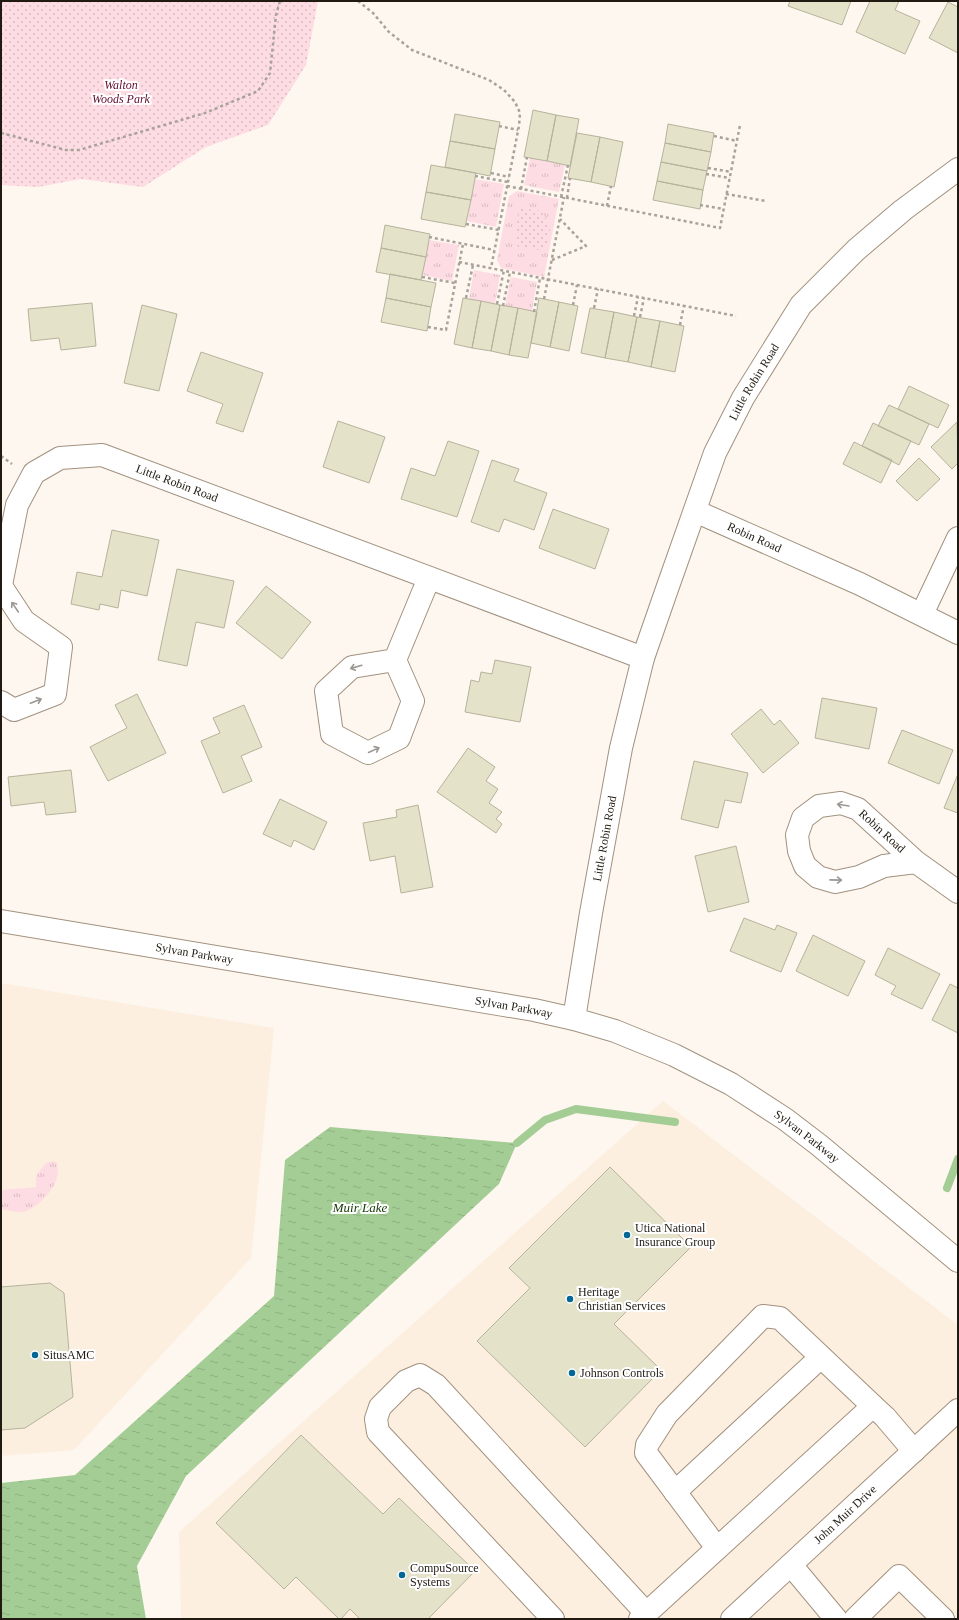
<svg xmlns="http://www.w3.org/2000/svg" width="959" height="1620" viewBox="0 0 959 1620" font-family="Georgia,serif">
<defs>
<pattern id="grass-tufts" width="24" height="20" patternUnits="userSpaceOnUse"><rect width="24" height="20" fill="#fedce3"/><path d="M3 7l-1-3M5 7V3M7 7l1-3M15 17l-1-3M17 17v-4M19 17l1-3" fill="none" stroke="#d9bcc2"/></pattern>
<pattern id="park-dots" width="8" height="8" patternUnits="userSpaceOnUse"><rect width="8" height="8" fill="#fedce3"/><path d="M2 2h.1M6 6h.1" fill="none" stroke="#d9bcc2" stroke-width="1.8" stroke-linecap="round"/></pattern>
<pattern id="water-ripples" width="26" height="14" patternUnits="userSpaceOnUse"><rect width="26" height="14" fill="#a4cd95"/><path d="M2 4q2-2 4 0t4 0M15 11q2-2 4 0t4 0" fill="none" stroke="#8daf7f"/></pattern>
</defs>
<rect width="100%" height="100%" fill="#fef7ef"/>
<!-- built -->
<path fill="#fdefdf" d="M 1,983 L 274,1028 L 251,1258 L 74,1450 L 1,1456 Z
M 663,1101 L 958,1325 L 958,1619 L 181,1619 L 179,1532 Z"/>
<!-- grass -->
<path fill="url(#grass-tufts)" d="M 530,158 L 565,165 L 559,192 L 524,185 Z
M 475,179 L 504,184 L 496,227 L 467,221 Z
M 517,191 L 559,199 L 544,277 L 501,268 L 497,260 L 509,196 Z
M 429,240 L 459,245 L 452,281 L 422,275 Z
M 474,270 L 500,275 L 495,304 L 469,299 Z
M 511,277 L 537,282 L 532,311 L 505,306 Z
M 52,1161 L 56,1162 C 65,1180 40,1208 23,1212 C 16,1213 8,1210 1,1209 L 1,1189 L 1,1190 L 36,1187 L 36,1175 L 46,1163 Z"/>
<!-- park -->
<path fill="url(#park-dots)" d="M 1,1 L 318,1 L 306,65 L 268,125 L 206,147 L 143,187 L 81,179 L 38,187 L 1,185 Z
M 520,208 L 541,211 L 551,225 C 546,253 546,252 518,247 L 514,239 Z"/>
<!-- water -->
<path fill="url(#water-ripples)" d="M 330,1127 L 517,1143 L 499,1184 L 186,1476 L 137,1566 L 146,1619 L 1,1619 L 1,1483 L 75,1475 L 274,1296 L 285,1160 Z"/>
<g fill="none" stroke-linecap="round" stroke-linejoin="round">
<!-- stream -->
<path stroke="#a4cd95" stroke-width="8" d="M 517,1143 L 545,1120 L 576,1109 L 675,1122
M 947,1188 L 958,1159"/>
</g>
<!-- building -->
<path fill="#e4e2c9" stroke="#b5b39b" d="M 790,1 L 851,1 L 842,25 L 788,6 Z
M 870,1 L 899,1 L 895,10 L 920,21 L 905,54 L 856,32 Z
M 948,2 L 958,7 L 958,53 L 929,38 Z
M 533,110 L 556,115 L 547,161 L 524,157 Z
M 455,114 L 500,122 L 495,149 L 450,141 Z
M 556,115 L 579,119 L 570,166 L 547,161 Z
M 668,124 L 714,133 L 711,152 L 665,143 Z
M 577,133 L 600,137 L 591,182 L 568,178 Z
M 600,137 L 623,142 L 614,187 L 591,182 Z
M 450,141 L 495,149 L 490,176 L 445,167 Z
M 665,143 L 711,152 L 707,171 L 661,162 Z
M 661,162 L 707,171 L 703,190 L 657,181 Z
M 431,165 L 476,173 L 471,200 L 426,192 Z
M 657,181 L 703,190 L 700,209 L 653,200 Z
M 426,192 L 471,200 L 465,227 L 421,219 Z
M 385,225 L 430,234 L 426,257 L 381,248 Z
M 381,248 L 426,257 L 421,280 L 376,272 Z
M 390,274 L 436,283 L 431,307 L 386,298 Z
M 386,298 L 431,307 L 427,331 L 381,322 Z
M 463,298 L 481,301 L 472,348 L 454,344 Z
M 539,298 L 559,302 L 550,347 L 531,343 Z
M 481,301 L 500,305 L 491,351 L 472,348 Z
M 559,302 L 578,306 L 569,351 L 550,347 Z
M 92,303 L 96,346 L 61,350 L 59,338 L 31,341 L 28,309 Z
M 142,305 L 177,314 L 159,391 L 124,383 Z
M 500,305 L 518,308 L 509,355 L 491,351 Z
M 518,308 L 537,312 L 528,358 L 509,355 Z
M 590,308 L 614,312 L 605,358 L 581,353 Z
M 614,312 L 637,317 L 628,362 L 605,358 Z
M 637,317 L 660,321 L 651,367 L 628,362 Z
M 660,321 L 684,326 L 675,372 L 651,367 Z
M 201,352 L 263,373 L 243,432 L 216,423 L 223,404 L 187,391 Z
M 909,386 L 949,405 L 938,428 L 898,409 Z
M 889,405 L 929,424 L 919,445 L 878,426 Z
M 338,421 L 385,437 L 369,483 L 323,467 Z
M 957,422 L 958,463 L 952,469 L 931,447 Z
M 873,423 L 911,441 L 899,465 L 862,446 Z
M 448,441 L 479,451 L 457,517 L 401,499 L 411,468 L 435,476 Z
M 854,442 L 892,460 L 881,483 L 843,464 Z
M 919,458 L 940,479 L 917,501 L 896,481 Z
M 492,460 L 519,469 L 514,481 L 547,493 L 534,530 L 504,519 L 499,532 L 471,522 Z
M 553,509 L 609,529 L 595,569 L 539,548 Z
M 112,530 L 159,540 L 147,596 L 121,590 L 118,608 L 100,604 L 99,610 L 71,604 L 77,572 L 102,577 Z
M 177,569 L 234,581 L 224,628 L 196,622 L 187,666 L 158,660 Z
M 266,586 L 311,622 L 282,659 L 236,623 Z
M 495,660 L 531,667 L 520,722 L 465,712 L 471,680 L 479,682 L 481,672 L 492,674 Z
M 137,694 L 166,753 L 108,781 L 90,747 L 127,728 L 115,705 Z
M 822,698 L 877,708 L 869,749 L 815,738 Z
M 244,705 L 262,747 L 241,756 L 252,781 L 223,793 L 201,741 L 220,733 L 213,718 Z
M 761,709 L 774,725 L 780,720 L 799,743 L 763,773 L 731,734 Z
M 902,730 L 953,750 L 939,784 L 888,763 Z
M 468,748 L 495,767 L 486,781 L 498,789 L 489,803 L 502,812 L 496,819 L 502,824 L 496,833 L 437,792 Z
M 694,761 L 748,773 L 741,803 L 725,800 L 718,828 L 681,819 Z
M 71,770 L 76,812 L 46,815 L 44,802 L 11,806 L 8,777 Z
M 958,774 L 958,813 L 944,808 Z
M 280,799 L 327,822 L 314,850 L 294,840 L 291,847 L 263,834 Z
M 418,805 L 433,887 L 401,893 L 395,856 L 370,861 L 363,823 L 397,817 L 396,810 Z
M 736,846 L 749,902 L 708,912 L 695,856 Z
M 744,918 L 775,930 L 777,925 L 797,933 L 781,972 L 730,951 Z
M 813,935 L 865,961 L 848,996 L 796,971 Z
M 888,948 L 940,974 L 922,1009 L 891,994 L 896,986 L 875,975 Z
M 950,984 L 958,988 L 958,1033 L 932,1020 Z
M 610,1167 L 691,1247 L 614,1324 L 661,1370 L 585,1447 L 477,1341 L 530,1288 L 509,1268 Z
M 50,1283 L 64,1293 L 73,1397 L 25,1428 L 1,1430 L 1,1287 Z
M 301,1435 L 383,1514 L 399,1498 L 475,1571 L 428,1619 L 360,1619 L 350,1609 L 341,1619 L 339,1619 L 296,1577 L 284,1589 L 216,1523 Z"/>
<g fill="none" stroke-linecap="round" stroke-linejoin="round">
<defs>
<g id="minor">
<path id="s1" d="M 695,511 L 860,584 L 958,633"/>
<path id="s2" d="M 1,585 L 17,505 L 34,473 L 60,458 L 102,455 L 643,658"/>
<path d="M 1,586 L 24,621 L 61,647 L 55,694 L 14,710 L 1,702"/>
<path d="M 922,614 L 958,538"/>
<path d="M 395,660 L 352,667 L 326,691 L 332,734 L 368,753 L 399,738 L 413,701 L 395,660 L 429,578"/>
<path id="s3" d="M 916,862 L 884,866 L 859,877 L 835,882 L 818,877 L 805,866 L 799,851 L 797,835 L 803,818 L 819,806 L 841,803 L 858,809 L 916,862 L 958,892"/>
<path id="s4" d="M 1,921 L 534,1010 L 574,1019 L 615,1031 L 674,1055 L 731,1084 L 785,1119 L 819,1145 L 958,1261"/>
<path id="s5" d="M 574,1019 L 591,913 L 621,748 L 643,658 L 667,589 L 715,453 L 743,398 L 801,305 L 856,250 L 903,210 L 958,169"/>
<path d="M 675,1492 L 821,1357"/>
<path d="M 717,1548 L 646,1453 L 647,1445 L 667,1414 L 763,1316 L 780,1318 L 873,1406"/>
<path d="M 791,1565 L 836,1619"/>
<path d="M 553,1619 L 378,1432 L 376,1419 L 380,1407 L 406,1381 L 420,1375 L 436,1385 L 646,1613"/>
<path d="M 640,1619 L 873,1406 L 885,1417 L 914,1451"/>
<path id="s6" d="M 732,1619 L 958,1410"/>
<path d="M 855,1619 L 899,1576 L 943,1619"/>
</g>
</defs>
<!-- minor casing -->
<use href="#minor" stroke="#a2917e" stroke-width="24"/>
<!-- path -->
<path stroke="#a8a29a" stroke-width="2.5" stroke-dasharray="3 3" stroke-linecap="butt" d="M 358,1 L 373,13 L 389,32 L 412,50 L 489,80 L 504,90 L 515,102 L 520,113 L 519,126 L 491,268
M 499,126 L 518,130
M 1,133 L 66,150 L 79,150 L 205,113 L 258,91 L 270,73 L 276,15 L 280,1
M 714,136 L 737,141
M 708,168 L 731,172
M 491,173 L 509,177
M 706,174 L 730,178
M 475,176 L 508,182
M 507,186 L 720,228 L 740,125
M 521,189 L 527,157
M 726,194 L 766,201
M 561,197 L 568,165
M 567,198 L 570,178
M 700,205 L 723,209
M 607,206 L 611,186
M 466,224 L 499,230
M 429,237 L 494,250
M 552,260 L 586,246 L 560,219
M 459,262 L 736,316
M 422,277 L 455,283
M 466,298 L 473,265
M 544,299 L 564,197
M 497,304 L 504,270
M 573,305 L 577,285
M 503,306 L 510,272
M 594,308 L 598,289
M 534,312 L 540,278
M 634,316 L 638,297
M 640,317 L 644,298
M 680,325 L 684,305
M 428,327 L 446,330 L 463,244
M 1,456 L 12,464"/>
<!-- minor -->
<use href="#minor" stroke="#fff" stroke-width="22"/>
</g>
<!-- one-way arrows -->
<defs><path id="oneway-shaft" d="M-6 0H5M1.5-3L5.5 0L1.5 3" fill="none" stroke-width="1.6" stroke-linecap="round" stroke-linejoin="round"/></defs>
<g stroke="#9b9894">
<use href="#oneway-shaft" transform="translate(15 607) rotate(-124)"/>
<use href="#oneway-shaft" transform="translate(356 667) rotate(164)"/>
<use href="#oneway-shaft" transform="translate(36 701) rotate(-21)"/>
<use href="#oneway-shaft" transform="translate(374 750) rotate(-25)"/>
<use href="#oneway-shaft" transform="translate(843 805) rotate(-171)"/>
<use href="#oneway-shaft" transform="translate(836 880) rotate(1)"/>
</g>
<!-- markers -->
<g fill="#026796" stroke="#fff" stroke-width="1.5">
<circle cx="627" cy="1235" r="4"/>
<circle cx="570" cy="1299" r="4"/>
<circle cx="35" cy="1355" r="4"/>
<circle cx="572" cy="1373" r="4"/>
<circle cx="402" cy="1575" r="4"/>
</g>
<g text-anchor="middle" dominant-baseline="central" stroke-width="4" stroke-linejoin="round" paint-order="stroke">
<!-- park labels -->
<g font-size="12" font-style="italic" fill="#600c2e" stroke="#fff">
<text x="121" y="85">Walton<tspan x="121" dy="14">Woods Park</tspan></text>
</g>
<!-- street labels -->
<g font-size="12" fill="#201a12" stroke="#fff">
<text stroke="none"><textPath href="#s5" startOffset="666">Little Robin Road</textPath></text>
<text stroke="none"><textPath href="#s2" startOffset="270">Little Robin Road</textPath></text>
<text stroke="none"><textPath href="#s1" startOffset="65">Robin Road</textPath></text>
<text stroke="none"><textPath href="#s3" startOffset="262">Robin Road</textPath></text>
<text stroke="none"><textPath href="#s5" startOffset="183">Little Robin Road</textPath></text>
<text stroke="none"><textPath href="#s4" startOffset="196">Sylvan Parkway</textPath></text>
<text stroke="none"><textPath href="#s4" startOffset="520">Sylvan Parkway</textPath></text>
<text stroke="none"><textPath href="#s4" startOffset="844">Sylvan Parkway</textPath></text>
<text stroke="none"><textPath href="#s6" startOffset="154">John Muir Drive</textPath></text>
</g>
<!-- poi labels -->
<g font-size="12" fill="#201a12" stroke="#fff" text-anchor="start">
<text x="635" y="1228">Utica National<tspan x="635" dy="14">Insurance Group</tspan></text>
<text x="578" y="1292">Heritage<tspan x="578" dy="14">Christian Services</tspan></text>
<text x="43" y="1355">SitusAMC</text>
<text x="580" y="1373">Johnson Controls</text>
<text x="410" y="1568">CompuSource<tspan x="410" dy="14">Systems</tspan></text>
</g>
<!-- water labels -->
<g font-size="13" font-style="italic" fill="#113700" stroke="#fff">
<text x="360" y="1207">Muir Lake</text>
</g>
</g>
<!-- border -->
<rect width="959" height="1620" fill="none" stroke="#201a12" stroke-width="4"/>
</svg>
